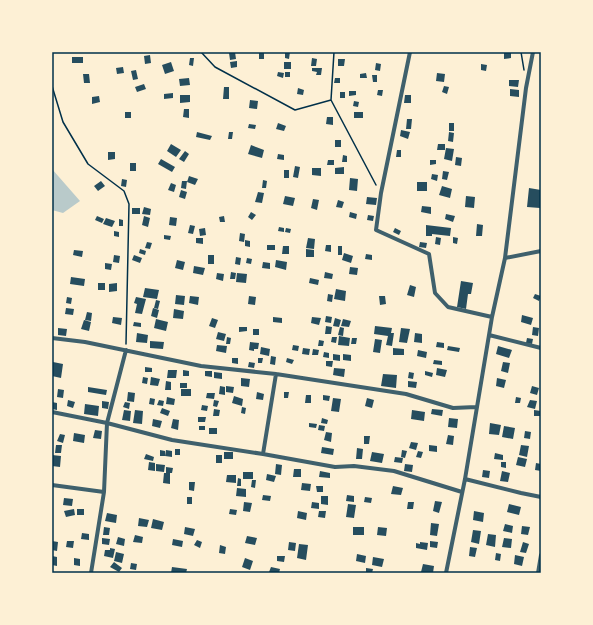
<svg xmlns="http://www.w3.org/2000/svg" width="593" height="625" viewBox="0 0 593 625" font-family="'Libre Baskerville',serif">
<rect width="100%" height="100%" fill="#fdf0d5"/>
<!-- green -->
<path fill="#b9caca" d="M 52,169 L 80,201 L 63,213 L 52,210 Z"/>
<!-- building -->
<path fill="#264d5e" d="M 235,52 L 236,59 L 230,60 L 229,53 Z
M 259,52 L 264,52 L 264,59 L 259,59 Z
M 285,52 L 290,52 L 289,59 L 285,58 Z
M 504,53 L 511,53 L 511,58 L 504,59 Z
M 150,55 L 151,63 L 145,64 L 144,56 Z
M 72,57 L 83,57 L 83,63 L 72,63 Z
M 190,58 L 194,58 L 193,66 L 189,65 Z
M 312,58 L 317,59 L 316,66 L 311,66 Z
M 338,59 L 345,59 L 344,66 L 338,66 Z
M 237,61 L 237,67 L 231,68 L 230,62 Z
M 171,62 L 174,71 L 165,74 L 162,65 Z
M 284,62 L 291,62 L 291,69 L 284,69 Z
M 376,63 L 381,64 L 380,71 L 375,70 Z
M 481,64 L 487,65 L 486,71 L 481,70 Z
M 123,67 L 124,73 L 117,74 L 116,68 Z
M 312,68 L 322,68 L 321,75 L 316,75 L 317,72 L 312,71 Z
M 136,70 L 138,79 L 133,80 L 131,71 Z
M 278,72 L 284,73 L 283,78 L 277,76 Z
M 285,72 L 290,72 L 290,77 L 285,77 Z
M 366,73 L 367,78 L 360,78 L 360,74 Z
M 437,73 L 445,74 L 444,82 L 436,81 Z
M 83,74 L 89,74 L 90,83 L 84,83 Z
M 372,75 L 377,75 L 377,82 L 373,82 Z
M 189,78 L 190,85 L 180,86 L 179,79 Z
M 335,78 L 340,78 L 340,83 L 334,83 Z
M 509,80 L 519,80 L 518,87 L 509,86 Z
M 144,84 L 146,89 L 137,92 L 135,87 Z
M 444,86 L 449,87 L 447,94 L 442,92 Z
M 224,87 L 229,87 L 229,99 L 223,99 Z
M 298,88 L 304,90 L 303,95 L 297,94 Z
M 510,89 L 519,90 L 519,97 L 510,96 Z
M 378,90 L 383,90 L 382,96 L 377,95 Z
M 349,91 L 356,91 L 356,95 L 349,96 Z
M 340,92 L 345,92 L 345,98 L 340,98 Z
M 173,93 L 173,98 L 164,99 L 164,94 Z
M 180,95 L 190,95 L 190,102 L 180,103 Z
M 405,95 L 411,95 L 411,103 L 404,103 Z
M 99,96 L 100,102 L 92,104 L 92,97 Z
M 250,100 L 258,101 L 257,109 L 249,108 Z
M 354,101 L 359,102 L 358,107 L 353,106 Z
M 184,109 L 189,109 L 189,118 L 183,117 Z
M 125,112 L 131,112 L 131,118 L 125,118 Z
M 354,112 L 363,112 L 363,118 L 354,118 Z
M 327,117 L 333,117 L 333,125 L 326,124 Z
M 407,119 L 412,119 L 411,129 L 406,129 Z
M 278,123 L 286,126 L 284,131 L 276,129 Z
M 449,123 L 454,123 L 454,131 L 449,131 Z
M 249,124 L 256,125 L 255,129 L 248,128 Z
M 401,130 L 410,132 L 408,139 L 400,136 Z
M 197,132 L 212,136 L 210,140 L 196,137 Z
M 229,132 L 233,132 L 232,139 L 228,139 Z
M 449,132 L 454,133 L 453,142 L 448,141 Z
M 335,140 L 341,140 L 341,147 L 335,147 Z
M 171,144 L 181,150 L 176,157 L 167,151 Z
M 438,144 L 445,144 L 445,150 L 437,150 Z
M 251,145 L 264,150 L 262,158 L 248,154 Z
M 446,148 L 454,149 L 452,161 L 444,159 Z
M 397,150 L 401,150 L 401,157 L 396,157 Z
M 185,151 L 189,154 L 184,162 L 179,159 Z
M 108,152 L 115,152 L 115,159 L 108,160 Z
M 278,154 L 284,155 L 284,160 L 277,159 Z
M 343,155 L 347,156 L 347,162 L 342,162 Z
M 456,157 L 462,158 L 461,166 L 455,165 Z
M 161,159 L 175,167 L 172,172 L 158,164 Z
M 328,160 L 334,160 L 334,165 L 327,165 Z
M 430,160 L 436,160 L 436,164 L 430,165 Z
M 130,163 L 136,163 L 136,171 L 130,171 Z
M 295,166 L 300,167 L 298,178 L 293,177 Z
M 344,167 L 344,174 L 335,174 L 335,168 Z
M 312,168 L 321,168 L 321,176 L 312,175 Z
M 284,170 L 289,170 L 289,178 L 284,178 Z
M 443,171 L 449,172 L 447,180 L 442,179 Z
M 432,174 L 438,175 L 437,181 L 431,179 Z
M 189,176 L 198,179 L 195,185 L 187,182 Z
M 350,178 L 358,179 L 357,191 L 349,190 Z
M 122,179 L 127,180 L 126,187 L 121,186 Z
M 263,180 L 267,181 L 266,188 L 262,188 Z
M 101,181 L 105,186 L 98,191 L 94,186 Z
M 182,181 L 187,181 L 186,189 L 181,188 Z
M 417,182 L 427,182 L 427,191 L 417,191 Z
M 171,183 L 176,185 L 174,192 L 168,190 Z
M 442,186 L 452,189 L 450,198 L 439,195 Z
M 529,188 L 541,190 L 540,208 L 527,207 Z
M 181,190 L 187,192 L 185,199 L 179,197 Z
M 258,192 L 264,193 L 262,203 L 255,202 Z
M 285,196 L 295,198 L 293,206 L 283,204 Z
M 466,196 L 475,197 L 474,208 L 465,207 Z
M 367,197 L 377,198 L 376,205 L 366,204 Z
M 313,199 L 319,200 L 317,210 L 311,208 Z
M 338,200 L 344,202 L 342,208 L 336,207 Z
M 422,206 L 431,207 L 431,214 L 421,212 Z
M 144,207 L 151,209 L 150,215 L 142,214 Z
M 132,208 L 140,208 L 140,214 L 132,214 Z
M 251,212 L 256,215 L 252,220 L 248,217 Z
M 350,212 L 357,214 L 356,219 L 349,217 Z
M 446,214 L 455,216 L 453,222 L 445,219 Z
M 368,215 L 374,216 L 373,221 L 367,220 Z
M 97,216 L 104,219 L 102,223 L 95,220 Z
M 144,216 L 150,218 L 148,227 L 142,225 Z
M 224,216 L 225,222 L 220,222 L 219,217 Z
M 170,217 L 177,218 L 176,226 L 169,225 Z
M 106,218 L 115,221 L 112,227 L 103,224 Z
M 119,219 L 123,220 L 123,226 L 119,226 Z
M 477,224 L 483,225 L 482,236 L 476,236 Z
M 190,225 L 195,226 L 193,234 L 188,233 Z
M 426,225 L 451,228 L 450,236 L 432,234 L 432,236 L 426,236 Z
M 279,227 L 284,228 L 284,232 L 278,231 Z
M 205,228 L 206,235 L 200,236 L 199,229 Z
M 286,228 L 291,229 L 290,233 L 285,232 Z
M 395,228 L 401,231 L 399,235 L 393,232 Z
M 114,231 L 119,232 L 119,237 L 114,236 Z
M 240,233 L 245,234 L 244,242 L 239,241 Z
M 164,235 L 171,236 L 170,240 L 164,239 Z
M 436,237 L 441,238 L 440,245 L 435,244 Z
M 453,237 L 458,238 L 457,244 L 453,243 Z
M 196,238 L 203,238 L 203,244 L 196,243 Z
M 308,238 L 315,239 L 314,249 L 306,248 Z
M 245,240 L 250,241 L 250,247 L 245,246 Z
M 147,242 L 152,243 L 150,249 L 145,248 Z
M 420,242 L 427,243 L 426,248 L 419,247 Z
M 267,245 L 275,245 L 275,250 L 267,250 Z
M 326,245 L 331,245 L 331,252 L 325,251 Z
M 283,246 L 289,246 L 289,254 L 282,254 Z
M 338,246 L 342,246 L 342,255 L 338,255 Z
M 140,249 L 146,251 L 145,255 L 139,253 Z
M 306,249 L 314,250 L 314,257 L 306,257 Z
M 74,250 L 83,251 L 82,257 L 73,255 Z
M 344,253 L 353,256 L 351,263 L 342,260 Z
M 366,254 L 372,255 L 372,260 L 365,259 Z
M 114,255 L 120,256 L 119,263 L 113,262 Z
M 134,255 L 142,258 L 140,263 L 132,260 Z
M 208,255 L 214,255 L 214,264 L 208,264 Z
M 236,257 L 241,258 L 240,265 L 235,264 Z
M 247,258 L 252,259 L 251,264 L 246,263 Z
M 177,260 L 185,262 L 183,270 L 175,268 Z
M 276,260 L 287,262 L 286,270 L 275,267 Z
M 263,262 L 270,263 L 270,269 L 262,268 Z
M 105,263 L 112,264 L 111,270 L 105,269 Z
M 194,266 L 205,268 L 203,275 L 193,273 Z
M 350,267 L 358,268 L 357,275 L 349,274 Z
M 231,272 L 236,273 L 235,279 L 230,279 Z
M 325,272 L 333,274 L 332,279 L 324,278 Z
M 217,273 L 224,274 L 223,281 L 216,279 Z
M 237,273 L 247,274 L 246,283 L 236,282 Z
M 71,277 L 85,279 L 84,286 L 70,284 Z
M 310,278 L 319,280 L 318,285 L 309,283 Z
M 461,281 L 473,283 L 471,294 L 468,294 L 466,309 L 457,307 Z
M 98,283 L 105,283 L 105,290 L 98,290 Z
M 117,283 L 117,291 L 109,292 L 109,284 Z
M 410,285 L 416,287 L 414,297 L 407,295 Z
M 145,288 L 159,290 L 157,299 L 143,297 Z
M 336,289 L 346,291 L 345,301 L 334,299 Z
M 328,294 L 333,295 L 332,302 L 327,301 Z
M 535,294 L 541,296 L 539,301 L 533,298 Z
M 176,295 L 185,296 L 184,305 L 175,304 Z
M 190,296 L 199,297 L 198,305 L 189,303 Z
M 249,296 L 256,297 L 255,305 L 248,304 Z
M 379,296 L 385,296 L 386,304 L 380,305 Z
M 67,297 L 72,298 L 71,304 L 66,303 Z
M 136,297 L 146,299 L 142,314 L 135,313 L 137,304 L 134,303 Z
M 156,300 L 160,301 L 158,309 L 154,308 Z
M 66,308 L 74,309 L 73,315 L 65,314 Z
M 153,308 L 159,310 L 157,318 L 151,316 Z
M 174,309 L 184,311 L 183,319 L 173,318 Z
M 87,312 L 92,313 L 91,321 L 85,320 Z
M 522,315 L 533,318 L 531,325 L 521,322 Z
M 326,316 L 332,317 L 331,323 L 325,322 Z
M 113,317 L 122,318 L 121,325 L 112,323 Z
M 273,317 L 282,318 L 282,323 L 273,322 Z
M 312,317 L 321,318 L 319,325 L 311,323 Z
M 212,318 L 218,320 L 215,328 L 209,326 Z
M 335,318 L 341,320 L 339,327 L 333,326 Z
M 156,319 L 168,322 L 166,331 L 154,328 Z
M 343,319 L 351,321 L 349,327 L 341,326 Z
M 84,320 L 91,322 L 89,331 L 81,329 Z
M 134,322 L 141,323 L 141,327 L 133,326 Z
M 326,326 L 332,327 L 331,334 L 325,334 Z
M 375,326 L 392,328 L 391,333 L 394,333 L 392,346 L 386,345 L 388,336 L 374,334 Z
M 239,327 L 247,327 L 247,331 L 239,332 Z
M 340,327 L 344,328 L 343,336 L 338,335 Z
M 533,327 L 539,328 L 538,336 L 532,335 Z
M 58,328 L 67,329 L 66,336 L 58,335 Z
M 401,328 L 410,329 L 407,343 L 399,342 Z
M 253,329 L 259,329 L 259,335 L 253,335 Z
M 218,332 L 226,334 L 224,341 L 216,339 Z
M 137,333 L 148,335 L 147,343 L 136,342 Z
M 415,333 L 422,334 L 422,343 L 414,342 Z
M 339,336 L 350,338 L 349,346 L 338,345 Z
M 227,337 L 231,338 L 230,344 L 226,344 Z
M 332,337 L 337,337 L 336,343 L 331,342 Z
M 352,338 L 357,338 L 356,344 L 351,344 Z
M 527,338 L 533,339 L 532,344 L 526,343 Z
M 375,339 L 382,340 L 380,353 L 373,352 Z
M 319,340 L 324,341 L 323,346 L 318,346 Z
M 150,341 L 164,342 L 163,349 L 150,348 Z
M 250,342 L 259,343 L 258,349 L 254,349 L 254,351 L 249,350 Z
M 437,342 L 444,343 L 444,348 L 436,347 Z
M 217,345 L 227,346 L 226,353 L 216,351 Z
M 293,345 L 299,346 L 298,351 L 292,350 Z
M 448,346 L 460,348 L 459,352 L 447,350 Z
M 498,346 L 512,350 L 509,358 L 496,354 Z
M 261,347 L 270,349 L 269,356 L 260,354 Z
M 303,348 L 310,349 L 309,355 L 302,354 Z
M 393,348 L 404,349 L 404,355 L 393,355 Z
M 313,349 L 319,350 L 318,355 L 312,355 Z
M 418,350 L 427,352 L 426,358 L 417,356 Z
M 324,352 L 329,353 L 329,358 L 323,357 Z
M 333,354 L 340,355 L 340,361 L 333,360 Z
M 343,354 L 351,355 L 351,361 L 343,360 Z
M 271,356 L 276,357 L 275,365 L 270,364 Z
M 232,358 L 238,358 L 238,364 L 232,363 Z
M 258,358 L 263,358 L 262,363 L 258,363 Z
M 287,358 L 294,360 L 292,364 L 286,362 Z
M 434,360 L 442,361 L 442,365 L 433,364 Z
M 326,361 L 333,361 L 332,367 L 326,366 Z
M 53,362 L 63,364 L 61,378 L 52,376 Z
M 249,362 L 255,363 L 254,368 L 248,367 Z
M 503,362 L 510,363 L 508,373 L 501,371 Z
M 145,367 L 152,368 L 152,372 L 145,372 Z
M 334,368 L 345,369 L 344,377 L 333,375 Z
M 437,368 L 447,370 L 445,377 L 436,375 Z
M 168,370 L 177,370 L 176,378 L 167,378 Z
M 183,370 L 189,371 L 189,376 L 183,376 Z
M 205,371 L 212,371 L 212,377 L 205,376 Z
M 425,371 L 433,373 L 432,377 L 425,375 Z
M 214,372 L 222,373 L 222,379 L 214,378 Z
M 409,372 L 414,373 L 413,379 L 408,378 Z
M 383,374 L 397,375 L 396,388 L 381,386 Z
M 143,377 L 148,378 L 147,384 L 142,383 Z
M 151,377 L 160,379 L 158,386 L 150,385 Z
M 241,378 L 250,379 L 249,387 L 241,386 Z
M 497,378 L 506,380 L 504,388 L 496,386 Z
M 166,381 L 171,382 L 171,390 L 165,390 Z
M 408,381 L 417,382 L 416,388 L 408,387 Z
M 180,383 L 187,383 L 187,388 L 180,388 Z
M 220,386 L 225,387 L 225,395 L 219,394 Z
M 226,386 L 234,387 L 233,393 L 226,392 Z
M 532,386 L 539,388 L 537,395 L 530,393 Z
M 88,387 L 107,390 L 106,395 L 88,392 Z
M 58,389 L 64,390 L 63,398 L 57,397 Z
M 181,389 L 191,389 L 191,396 L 181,396 Z
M 128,392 L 135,393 L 134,402 L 127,401 Z
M 257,392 L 264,394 L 263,400 L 256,399 Z
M 284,392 L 289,392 L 288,398 L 284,398 Z
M 207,393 L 215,393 L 214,399 L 206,398 Z
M 306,395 L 311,395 L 311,403 L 305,403 Z
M 323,395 L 330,396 L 329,401 L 323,400 Z
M 234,396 L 243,399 L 242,406 L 232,403 Z
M 167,397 L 175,399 L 174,405 L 166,404 Z
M 516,397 L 521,398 L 520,403 L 515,403 Z
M 150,398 L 155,399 L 154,405 L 149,404 Z
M 333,398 L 341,399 L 339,412 L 331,411 Z
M 367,398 L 374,400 L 372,408 L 365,406 Z
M 68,400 L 75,402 L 73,408 L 67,406 Z
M 159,400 L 164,401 L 163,406 L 157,405 Z
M 214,400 L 219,401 L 217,407 L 213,406 Z
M 530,400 L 537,401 L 535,409 L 527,407 Z
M 102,401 L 109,402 L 108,409 L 102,408 Z
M 52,402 L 57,403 L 57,410 L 52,409 Z
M 125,402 L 130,403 L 129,409 L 123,407 Z
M 85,404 L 99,406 L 98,416 L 84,414 Z
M 202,405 L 208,406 L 207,411 L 201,410 Z
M 242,407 L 246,408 L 245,414 L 241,413 Z
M 162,408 L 170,411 L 168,416 L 160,413 Z
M 214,409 L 220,410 L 219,416 L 213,416 Z
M 432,409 L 443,410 L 442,416 L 431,414 Z
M 124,410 L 131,411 L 130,421 L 122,420 Z
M 135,410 L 143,411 L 142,424 L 133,423 Z
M 412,410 L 425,412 L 424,421 L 411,419 Z
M 534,410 L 541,411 L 541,416 L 534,416 Z
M 198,417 L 206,417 L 205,422 L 198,422 Z
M 322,418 L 328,420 L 327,424 L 321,423 Z
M 449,418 L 458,419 L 457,428 L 448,427 Z
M 153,419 L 162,421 L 160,428 L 152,426 Z
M 173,419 L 179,420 L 178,430 L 171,428 Z
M 309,423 L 317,424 L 316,428 L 309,427 Z
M 490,423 L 501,425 L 499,435 L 489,434 Z
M 319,425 L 325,426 L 324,431 L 318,430 Z
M 199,426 L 205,426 L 205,430 L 199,430 Z
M 504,426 L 515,428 L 513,439 L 502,437 Z
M 209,428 L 217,428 L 217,434 L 209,434 Z
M 95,430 L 102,431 L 101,439 L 93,438 Z
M 525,431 L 531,432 L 530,439 L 524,438 Z
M 326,432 L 332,433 L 331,442 L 324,440 Z
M 74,433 L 85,435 L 84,443 L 73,441 Z
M 60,434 L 65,435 L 63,443 L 57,441 Z
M 448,435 L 454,436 L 453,445 L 446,444 Z
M 364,436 L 370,436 L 369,444 L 364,444 Z
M 411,442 L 418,443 L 416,450 L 409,448 Z
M 56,445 L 62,445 L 61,453 L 55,453 Z
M 429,445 L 437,446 L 437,452 L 429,451 Z
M 521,445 L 529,446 L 527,457 L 519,455 Z
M 322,447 L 334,449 L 333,455 L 321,453 Z
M 357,448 L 363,449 L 362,459 L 356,459 Z
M 175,449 L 180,449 L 180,455 L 175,455 Z
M 160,450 L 165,451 L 165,456 L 160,456 Z
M 166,450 L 172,451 L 172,457 L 165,456 Z
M 402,450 L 407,451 L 405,458 L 401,457 Z
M 418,451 L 423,452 L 421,458 L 416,457 Z
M 224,452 L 233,452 L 233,459 L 224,459 Z
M 372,452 L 384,454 L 382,463 L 370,461 Z
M 495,453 L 503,455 L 503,460 L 494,459 Z
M 146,454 L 154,457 L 153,461 L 144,459 Z
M 52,455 L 61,456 L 60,467 L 52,466 Z
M 216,455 L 222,455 L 222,463 L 216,463 Z
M 395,457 L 403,458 L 402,463 L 394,462 Z
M 518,457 L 527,459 L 525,467 L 516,465 Z
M 149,462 L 155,463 L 155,471 L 148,470 Z
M 501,462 L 506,462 L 506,468 L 501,467 Z
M 536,463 L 541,464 L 541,471 L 535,470 Z
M 156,464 L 165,465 L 164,472 L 156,471 Z
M 276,464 L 282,465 L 281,475 L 275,474 Z
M 405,464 L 413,465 L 412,472 L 404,471 Z
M 166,467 L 173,468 L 172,473 L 170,473 L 170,484 L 163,483 L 164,473 L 166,473 Z
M 294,469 L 301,469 L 301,477 L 293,477 Z
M 483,470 L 490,471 L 489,478 L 482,477 Z
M 320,471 L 330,473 L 330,478 L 319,477 Z
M 502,471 L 510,473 L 508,482 L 500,481 Z
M 243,472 L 253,472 L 253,479 L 243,479 Z
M 267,474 L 276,476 L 274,482 L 266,480 Z
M 227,475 L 236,475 L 236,483 L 226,482 Z
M 238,478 L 241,479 L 241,486 L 237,486 Z
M 252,480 L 256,480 L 255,488 L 251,487 Z
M 189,482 L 195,482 L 194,491 L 189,490 Z
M 302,483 L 311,484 L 310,491 L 301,490 Z
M 316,486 L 323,486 L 323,492 L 317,492 Z
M 393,486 L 403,488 L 401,495 L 391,494 Z
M 237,488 L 246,489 L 246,497 L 236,496 Z
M 263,495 L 271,496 L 270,501 L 262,500 Z
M 347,495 L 354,496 L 354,502 L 346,501 Z
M 321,496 L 328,496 L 328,505 L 321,504 Z
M 187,497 L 192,497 L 192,504 L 187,504 Z
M 365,497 L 372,498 L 371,503 L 364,502 Z
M 64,498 L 73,499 L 72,506 L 63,505 Z
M 435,501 L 442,502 L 439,513 L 433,511 Z
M 244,502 L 252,503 L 250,512 L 243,511 Z
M 312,502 L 319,503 L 319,509 L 311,508 Z
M 408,502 L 414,502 L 413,509 L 407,509 Z
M 348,504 L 356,505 L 354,518 L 346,517 Z
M 509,504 L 521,507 L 519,515 L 507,512 Z
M 74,509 L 75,515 L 66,517 L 64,511 Z
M 77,509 L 84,509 L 84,515 L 77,515 Z
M 230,509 L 237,510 L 236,515 L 229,514 Z
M 298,511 L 307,513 L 306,520 L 297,518 Z
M 319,511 L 326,511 L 325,518 L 318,517 Z
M 474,511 L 484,513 L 483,522 L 473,520 Z
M 107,513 L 117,515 L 116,523 L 105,521 Z
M 139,518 L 149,520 L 147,527 L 138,526 Z
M 153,519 L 164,522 L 162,530 L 151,528 Z
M 431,523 L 439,524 L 437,536 L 430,535 Z
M 505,524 L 513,526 L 512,533 L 503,531 Z
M 522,526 L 530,527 L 528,535 L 521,534 Z
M 104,527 L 110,528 L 109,535 L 103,535 Z
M 185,527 L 195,529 L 193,536 L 184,534 Z
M 353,527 L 364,527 L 364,535 L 353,535 Z
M 378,527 L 387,528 L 386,536 L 377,535 Z
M 473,530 L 481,531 L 479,544 L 471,542 Z
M 82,533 L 89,534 L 89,540 L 81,539 Z
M 488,534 L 496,535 L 495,547 L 486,545 Z
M 135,535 L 143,537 L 142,543 L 133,542 Z
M 247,536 L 257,538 L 255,545 L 245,543 Z
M 118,537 L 125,539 L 124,546 L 116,544 Z
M 102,538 L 110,539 L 109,545 L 102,544 Z
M 504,538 L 512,539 L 511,548 L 502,547 Z
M 173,539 L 183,541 L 182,547 L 172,545 Z
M 197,540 L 202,542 L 200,548 L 194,545 Z
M 52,541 L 58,542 L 57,551 L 52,550 Z
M 67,541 L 74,541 L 73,548 L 66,547 Z
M 430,541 L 438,542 L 437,548 L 430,547 Z
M 289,542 L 296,543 L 295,551 L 288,550 Z
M 420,542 L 428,543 L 427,550 L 416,548 L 416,543 L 420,544 Z
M 523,542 L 529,544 L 526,553 L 520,552 Z
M 299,544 L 308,545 L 306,560 L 297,558 Z
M 220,545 L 226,547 L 225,554 L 219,553 Z
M 470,547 L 477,548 L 475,557 L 469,556 Z
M 110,548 L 115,549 L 113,558 L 104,556 L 105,550 L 110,550 Z
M 116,552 L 124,554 L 122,563 L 114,561 Z
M 496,553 L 501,554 L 500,561 L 495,560 Z
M 357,554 L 366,556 L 365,563 L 356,561 Z
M 515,555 L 524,557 L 522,566 L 514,564 Z
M 52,556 L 57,557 L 57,566 L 52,565 Z
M 277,556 L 285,556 L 284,562 L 277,561 Z
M 373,557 L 384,559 L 382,567 L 372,565 Z
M 74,558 L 80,559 L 80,566 L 74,565 Z
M 245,558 L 253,561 L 250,570 L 242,567 Z
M 114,562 L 122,568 L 119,572 L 110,567 Z
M 131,563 L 137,564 L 136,570 L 130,569 Z
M 423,564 L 434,566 L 433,573 L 421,572 Z
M 172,567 L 187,569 L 186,573 L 171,573 Z
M 271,567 L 280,569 L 279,573 L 269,572 Z
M 366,568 L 373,569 L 372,573 L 366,573 Z"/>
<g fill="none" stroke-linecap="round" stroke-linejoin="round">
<!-- path -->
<path stroke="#003049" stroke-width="1.5" d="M 201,52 L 215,67 L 295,110 L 331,100
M 334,52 L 331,100 L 376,185
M 521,52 L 524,70
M 52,86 L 63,122 L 88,164 L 124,191 L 129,204 L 126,344
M 52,573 L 56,573"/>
<!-- minor -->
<path stroke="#3f606c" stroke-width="4" d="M 410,52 L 381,193 L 376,230 L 429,254 L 435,293 L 448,307 L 492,317
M 505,258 L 541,251
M 489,335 L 541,348
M 52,338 L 85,342 L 201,366 L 276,374 L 406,394 L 453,408 L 476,407
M 52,412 L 107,423 L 172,440 L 263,454 L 335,467 L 354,466 L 394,471 L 462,492
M 263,454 L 276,374
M 465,479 L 521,493 L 541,497
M 52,485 L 104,492
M 91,573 L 104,492 L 107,423 L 126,350
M 446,573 L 465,479 L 492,317 L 505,258 L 526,88 L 533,52
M 538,573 L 541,555"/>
</g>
<!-- border -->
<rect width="593" height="625" fill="none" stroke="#fdf0d5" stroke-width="106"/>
<rect x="53" y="53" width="487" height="519" fill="none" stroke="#003049" stroke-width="1.5"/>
</svg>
